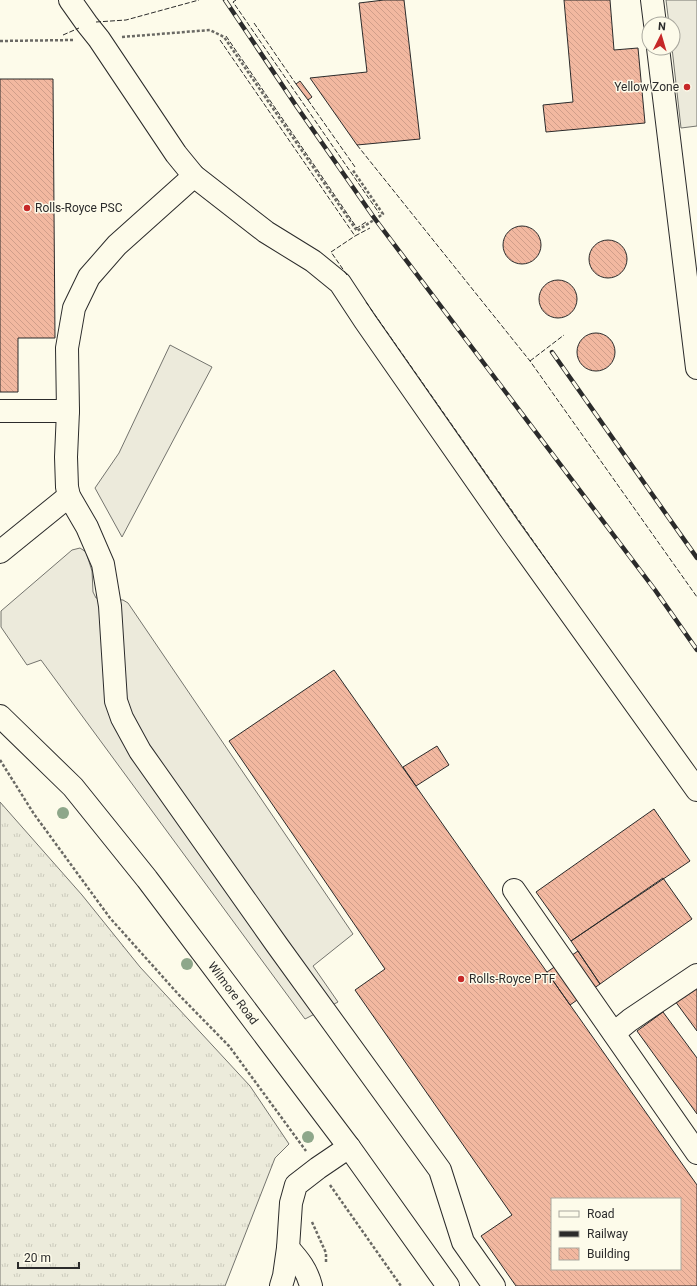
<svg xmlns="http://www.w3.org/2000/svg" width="697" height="1286" viewBox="0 0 697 1286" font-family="Roboto,sans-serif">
<defs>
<pattern id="grass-tufts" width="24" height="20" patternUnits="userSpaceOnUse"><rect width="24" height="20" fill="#ecebdb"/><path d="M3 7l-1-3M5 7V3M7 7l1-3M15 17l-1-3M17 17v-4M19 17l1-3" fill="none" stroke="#cbcabc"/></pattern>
<pattern id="building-back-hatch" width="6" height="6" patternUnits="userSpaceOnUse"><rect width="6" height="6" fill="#f2b8a0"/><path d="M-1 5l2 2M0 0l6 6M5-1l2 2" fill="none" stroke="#d09e8a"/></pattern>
</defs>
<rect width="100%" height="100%" fill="#fdfbea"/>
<!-- grass -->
<path fill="url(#grass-tufts)" stroke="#74746e" d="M 0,802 L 82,895 L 140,967 L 250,1086 L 289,1144 L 275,1158 L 225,1286 L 0,1286 Z"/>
<!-- parking -->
<path fill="#eceadb" stroke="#74746e" d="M 666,0 L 697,0 L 697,126 L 681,128 L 672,48 L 673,48 L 673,24 L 669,24 Z
M 170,345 L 212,367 L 122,537 L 95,488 L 119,453 Z
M 80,548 L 86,552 L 92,571 L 93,592 L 96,598 L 123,600 L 128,603 L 353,934 L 313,966 L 338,1002 L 305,1019 L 41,660 L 27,665 L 1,627 L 1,611 L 72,550 Z"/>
<!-- building -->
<path fill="url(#building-back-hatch)" stroke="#2b2b2b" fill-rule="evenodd" d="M 384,0 L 404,0 L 420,139 L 357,145 L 310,78 L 367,72 L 359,3 Z
M 564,0 L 610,0 L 614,50 L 638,48 L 645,123 L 546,132 L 543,105 L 573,102 Z
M 0,79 L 53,79 L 55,338 L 18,338 L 18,392 L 0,392 Z
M 300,81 L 312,97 L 308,100 L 296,84 Z
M503 245a19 19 0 1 1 38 0a19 19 0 1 1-38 0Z
M589 259a19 19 0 1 1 38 0a19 19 0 1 1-38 0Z
M539 299a19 19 0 1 1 38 0a19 19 0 1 1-38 0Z
M577 352a19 19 0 1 1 38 0a19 19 0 1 1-38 0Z
M 334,670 L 697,1185 L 697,1286 L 516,1286 L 481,1236 L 512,1215 L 355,990 L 385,969 L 229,741 ZM 552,1199 L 680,1199 L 680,1269 L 552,1269 Z
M 437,746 L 449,765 L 416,786 L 403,767 Z
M 654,809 L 690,861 L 571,941 L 536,892 Z
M 663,878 L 692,919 L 600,984 L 571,941 Z
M 578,951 L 600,984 L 570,1005 L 547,972 Z
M 697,985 L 697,1031 L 675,1001 Z
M 663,1012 L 697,1058 L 697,1114 L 637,1031 Z"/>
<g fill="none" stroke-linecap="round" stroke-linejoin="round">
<defs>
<g id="minor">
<path d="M 70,0 L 87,24 L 99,39 L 176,154 L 194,176 L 266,232 L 313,261 L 340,283 L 365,321 L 510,529 L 697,790"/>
<path d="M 652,0 L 655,24"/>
<path d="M 658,48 L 697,368"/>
<path d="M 194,176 L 117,245 L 89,277 L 74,308 L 67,348 L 68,411 L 66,457 L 67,487 L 69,496 L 87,527 L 103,564 L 110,606 L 116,701 L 122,718 L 140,751 L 277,945 L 440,1170 L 463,1242 L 494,1286"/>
<path d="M 0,411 L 68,411"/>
<path d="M 0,552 L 69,496"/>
<path id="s1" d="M 0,716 L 73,787 L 147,879 L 349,1147 L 448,1286"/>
<path d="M 514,890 L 697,1153"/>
<path d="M 614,1033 L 630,1020 L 697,975"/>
<path d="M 288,1248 C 299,1260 307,1270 311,1286"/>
<path d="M 281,1286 L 284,1276 L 288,1248 L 291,1203 L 296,1185 L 318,1168 L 349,1147"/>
</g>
</defs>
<!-- minor casing -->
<use href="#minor" stroke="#2b2b2b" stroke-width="24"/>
<!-- path -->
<path stroke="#6a6964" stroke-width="2.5" stroke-dasharray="3 2" stroke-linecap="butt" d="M 122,37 L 210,30 L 224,37 L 357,231 L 383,214 L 352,169
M 0,41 L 73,40
M 0,760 L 34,814 L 110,918 L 179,995 L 229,1046 L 306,1151
M 330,1185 L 401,1286
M 312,1222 L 326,1253 L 326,1262"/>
<!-- minor -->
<use href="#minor" stroke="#fdfbea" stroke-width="22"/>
<defs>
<path id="rail" d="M 225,0 L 297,107 L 375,219 L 655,590 L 697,650
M 552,352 L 697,558"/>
</defs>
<!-- rail casing -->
<use href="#rail" stroke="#2b2b2b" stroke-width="4.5"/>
<!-- rail -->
<use href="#rail" stroke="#fdfbea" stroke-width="3" stroke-dasharray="9" stroke-linecap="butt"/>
<!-- fence -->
<path stroke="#2b2b2b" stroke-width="1" stroke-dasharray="5 2" stroke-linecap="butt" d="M 236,0 L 233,2 L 379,213
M 96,22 L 126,20 L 199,0
M 254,23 L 296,84
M 63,35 L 79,28
M 226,36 L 357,228 L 366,222
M 220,40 L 355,236 L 370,228
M 308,100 L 355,167
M 357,145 L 530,361 L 697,597
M 347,275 L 331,252 L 355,236
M 366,302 L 557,575
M 530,361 L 564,335"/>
</g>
<!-- trees -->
<g fill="#8ea78a">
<circle cx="63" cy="813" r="6"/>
<circle cx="187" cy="964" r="6"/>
<circle cx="308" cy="1137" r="6"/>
</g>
<!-- markers -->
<g fill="#c62828" stroke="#fdfbea" stroke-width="1.5">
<circle cx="687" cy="87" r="4"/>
<circle cx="27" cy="208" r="4"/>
<circle cx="461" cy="979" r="4"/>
</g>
<g text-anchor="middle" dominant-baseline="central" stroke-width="3" stroke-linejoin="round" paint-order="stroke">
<!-- poi labels -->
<g font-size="12" fill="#2b2b2b" stroke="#fdfbea" text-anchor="start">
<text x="679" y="87" text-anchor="end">Yellow Zone</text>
<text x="35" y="208">Rolls-Royce PSC</text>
<text x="469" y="979">Rolls-Royce PTF</text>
</g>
<!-- street labels -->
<g font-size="12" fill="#2b2b2b" stroke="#fdfbea">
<text stroke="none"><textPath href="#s1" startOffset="363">Wilmore Road</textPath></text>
</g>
</g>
<!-- legend -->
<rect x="551" y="1198" width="130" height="72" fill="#fdfbea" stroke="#a9a89e"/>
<rect x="559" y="1211" width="20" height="6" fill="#fdfbea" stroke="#a9a89e"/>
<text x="587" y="1218" font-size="12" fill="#2b2b2b">Road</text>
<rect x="559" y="1231" width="20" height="6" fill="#2b2b2b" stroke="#a9a89e"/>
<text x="587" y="1238" font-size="12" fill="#2b2b2b">Railway</text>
<rect x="559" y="1248" width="20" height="12" fill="url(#building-back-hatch)" stroke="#a9a89e"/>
<text x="587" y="1258" font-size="12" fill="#2b2b2b">Building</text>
<!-- north arrow -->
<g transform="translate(661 36) rotate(5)"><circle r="19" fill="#fdfbea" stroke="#a9a89e"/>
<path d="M0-3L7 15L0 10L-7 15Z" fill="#c62828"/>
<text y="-6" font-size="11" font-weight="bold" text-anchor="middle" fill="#2b2b2b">N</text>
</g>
<!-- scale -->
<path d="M18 1262v6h61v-6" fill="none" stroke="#2b2b2b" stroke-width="2"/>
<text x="24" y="1262" font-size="12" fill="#2b2b2b" stroke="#fdfbea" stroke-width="3" paint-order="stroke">20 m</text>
</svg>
